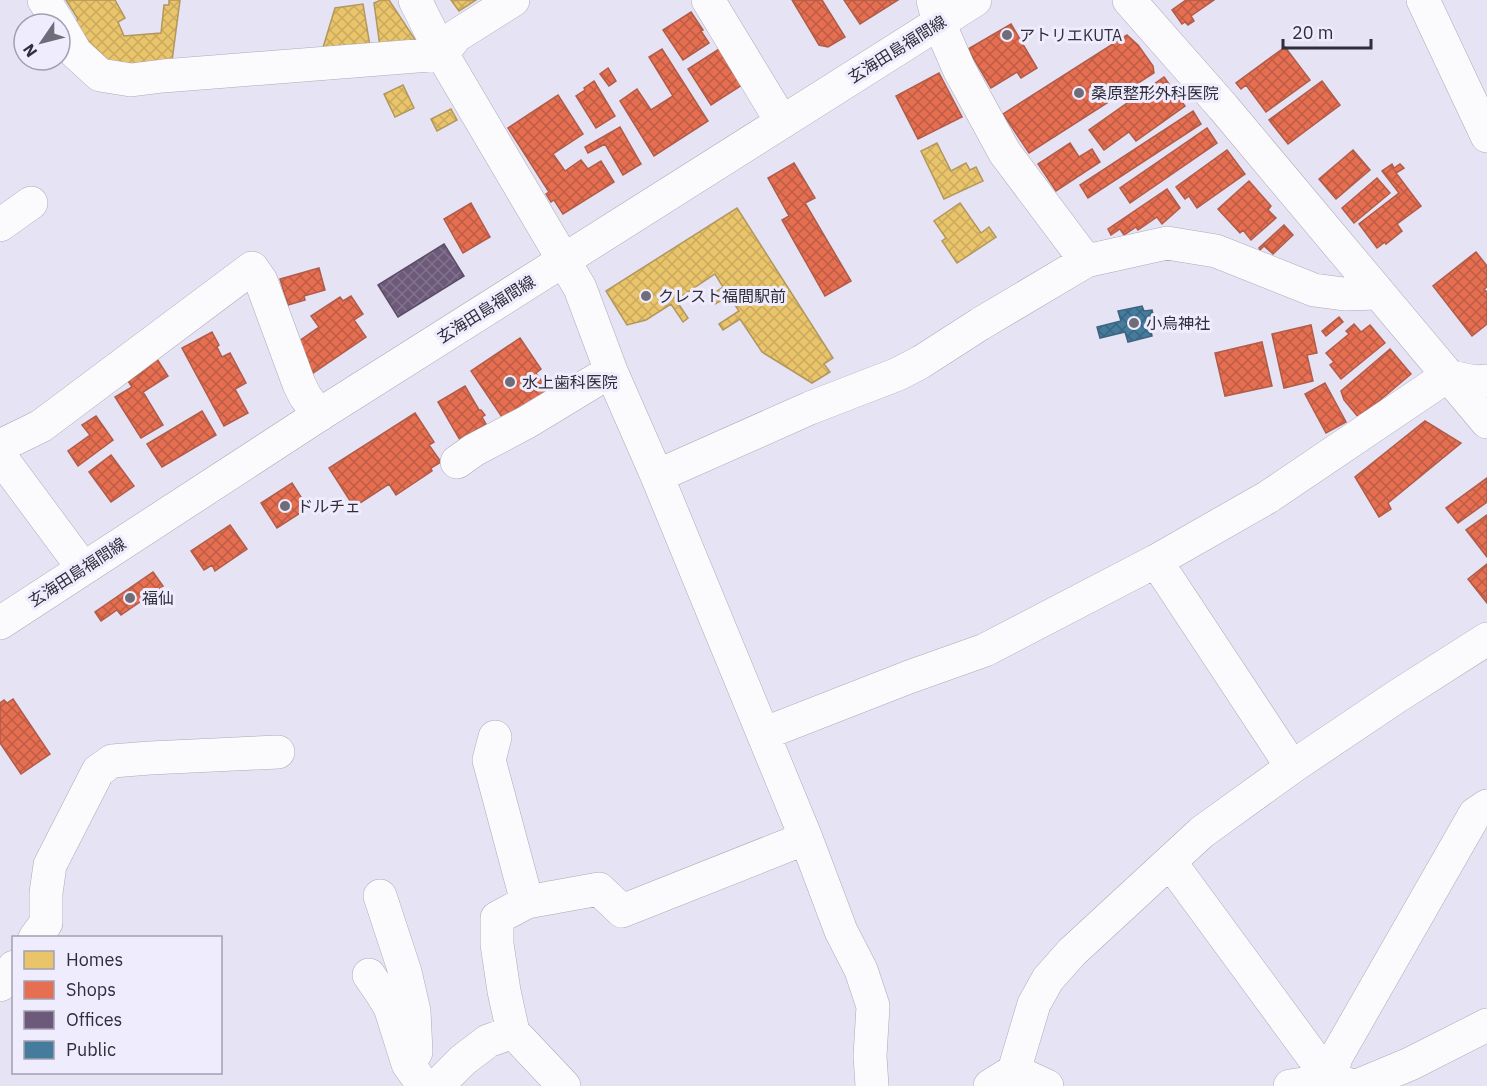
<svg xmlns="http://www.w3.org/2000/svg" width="1487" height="1086" viewBox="0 0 1487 1086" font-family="'IBM Plex Sans','Noto Sans JP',sans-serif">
<defs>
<pattern id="homes-cross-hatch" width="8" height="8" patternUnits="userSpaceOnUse" patternTransform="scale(1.5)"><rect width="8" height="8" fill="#e9c46a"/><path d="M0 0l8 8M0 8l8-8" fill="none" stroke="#c8a95d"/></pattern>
<pattern id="shops-cross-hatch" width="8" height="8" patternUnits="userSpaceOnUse" patternTransform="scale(1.5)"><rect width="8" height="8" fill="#e76f51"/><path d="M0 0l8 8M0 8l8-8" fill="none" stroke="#bc5c44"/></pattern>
<pattern id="offices-cross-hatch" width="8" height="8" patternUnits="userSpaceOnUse" patternTransform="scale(1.5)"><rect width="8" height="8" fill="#6d597a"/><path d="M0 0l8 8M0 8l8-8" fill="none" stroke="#82738c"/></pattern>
<pattern id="public-cross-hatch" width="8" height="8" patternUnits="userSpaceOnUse" patternTransform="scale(1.5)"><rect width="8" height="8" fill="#457b9d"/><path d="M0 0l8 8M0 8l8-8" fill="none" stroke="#3a6581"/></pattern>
</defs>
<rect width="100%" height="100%" fill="#e6e3f4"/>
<!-- homes -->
<path fill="url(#homes-cross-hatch)" stroke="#b2975c" stroke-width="1.5" d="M 66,0 L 115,0 L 125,18 L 118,22 L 124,36 L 161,33 L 164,5 L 169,5 L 169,0 L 180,0 L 172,61 L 113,66 L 98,57 L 75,23 L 78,19 Z
M 381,0 L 389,0 L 418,44 L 380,47 L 374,3 Z
M 451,0 L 476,0 L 459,11 Z
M 363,4 L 370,46 L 322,51 L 335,8 Z
M 403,85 L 414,108 L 395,117 L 384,94 Z
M 451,109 L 457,120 L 437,131 L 431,119 Z
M 937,143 L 951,171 L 966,163 L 970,170 L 976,167 L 983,181 L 944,199 L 921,151 Z
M 960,203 L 981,233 L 989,227 L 996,237 L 957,263 L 942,241 L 946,238 L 934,221 Z
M 737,208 L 833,358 L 824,364 L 830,372 L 812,383 L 762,352 L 740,319 L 723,330 L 719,324 L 739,311 L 729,296 L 715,304 L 710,296 L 723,287 L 715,274 L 676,300 L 688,318 L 683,322 L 671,304 L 646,320 L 627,325 L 606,291 Z"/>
<!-- shops -->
<path fill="url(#shops-cross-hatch)" stroke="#b05c4a" stroke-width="1.5" d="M 792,0 L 822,0 L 845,37 L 828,47 L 819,45 Z
M 844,0 L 898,0 L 860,24 Z
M 1186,0 L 1214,0 L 1191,16 L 1194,21 L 1188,25 L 1185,22 L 1182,24 L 1172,10 Z
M 691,12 L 703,30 L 701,31 L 709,43 L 683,60 L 663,30 Z
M 1011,24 L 1037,68 L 1021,78 L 1017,72 L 991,88 L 968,49 Z
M 1127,35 L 1138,45 L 1153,66 L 1154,73 L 1029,153 L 1003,114 Z
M 1285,47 L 1310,80 L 1266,112 L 1246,85 L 1241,89 L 1236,83 Z
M 662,49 L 708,121 L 654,156 L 620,101 L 637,89 L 651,110 L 673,96 L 649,57 Z
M 719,49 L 742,85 L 711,105 L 688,69 Z
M 608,68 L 616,81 L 609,86 L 600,74 Z
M 939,73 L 962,117 L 918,139 L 896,96 Z
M 1164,77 L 1185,106 L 1136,141 L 1129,132 L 1104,150 L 1089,130 Z
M 594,81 L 615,116 L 596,128 L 576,96 L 585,90 L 584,88 Z
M 1322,81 L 1340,105 L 1288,144 L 1269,120 Z
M 558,95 L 583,134 L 553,154 L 565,171 L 581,160 L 588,169 L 601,161 L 614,182 L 563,214 L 554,200 L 551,202 L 546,194 L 549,192 L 508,128 Z
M 1193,111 L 1201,124 L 1088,198 L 1080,185 Z
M 620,127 L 641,164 L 623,175 L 605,144 L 588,153 L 585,147 Z
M 1207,128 L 1217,143 L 1130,203 L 1120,188 Z
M 1070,143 L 1079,157 L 1092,149 L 1100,162 L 1056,191 L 1038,164 Z
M 1227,150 L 1245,174 L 1197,208 L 1189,196 L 1185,199 L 1176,187 Z
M 1353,150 L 1370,170 L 1336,199 L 1319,179 Z
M 794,163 L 815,198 L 805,203 L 851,281 L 825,296 L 782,220 L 789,216 L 768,178 Z
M 1392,164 L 1394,168 L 1400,164 L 1404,168 L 1396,173 L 1421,206 L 1397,224 L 1402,231 L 1386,244 L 1385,242 L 1377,248 L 1359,224 L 1399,193 L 1382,171 Z
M 1377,178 L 1390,193 L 1354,223 L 1342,208 Z
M 1249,181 L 1271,206 L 1268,210 L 1276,218 L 1251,240 L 1243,230 L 1240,233 L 1218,209 Z
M 1167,189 L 1180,208 L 1162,224 L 1157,217 L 1138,230 L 1136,227 L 1124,235 L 1120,229 L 1111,235 L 1108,229 Z
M 471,203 L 490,237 L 463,253 L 444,219 Z
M 1284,225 L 1293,235 L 1273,254 L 1264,246 L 1260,250 L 1259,248 Z
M 1476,252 L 1487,266 L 1487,287 L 1484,289 L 1487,292 L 1487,324 L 1472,336 L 1433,286 Z
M 319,268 L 325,290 L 304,296 L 305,300 L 288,305 L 280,279 Z
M 351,296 L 363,314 L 354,320 L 366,337 L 313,373 L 299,341 L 319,327 L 311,316 L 340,297 L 343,301 Z
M 1339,317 L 1343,322 L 1326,336 L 1322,331 Z
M 1354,324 L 1361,332 L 1370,325 L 1385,343 L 1341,379 L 1330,365 L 1334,362 L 1326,353 L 1349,334 L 1346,331 Z
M 1311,325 L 1317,353 L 1307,355 L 1313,381 L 1284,388 L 1272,334 Z
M 212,332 L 219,345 L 217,347 L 222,357 L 230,353 L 246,383 L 235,389 L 248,413 L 224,426 L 182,348 Z
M 520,338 L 541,369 L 536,373 L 548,391 L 504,420 L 471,371 Z
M 1262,342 L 1272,386 L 1225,396 L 1215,353 Z
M 1390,349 L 1411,374 L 1359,418 L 1344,400 L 1341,391 Z
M 157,359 L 168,376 L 143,392 L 163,425 L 141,438 L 115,397 L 132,387 L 128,381 L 143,372 L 141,369 Z
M 1325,383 L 1346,422 L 1326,433 L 1305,394 Z
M 465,386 L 479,410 L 481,410 L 485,415 L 482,417 L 486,424 L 460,440 L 438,402 Z
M 202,411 L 216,435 L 162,467 L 147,444 Z
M 415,413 L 434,442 L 429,445 L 441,462 L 431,468 L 432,471 L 396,495 L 389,484 L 354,507 L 329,468 Z
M 96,416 L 113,440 L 78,466 L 68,451 L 90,435 L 82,425 Z
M 1425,421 L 1461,443 L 1388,503 L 1391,509 L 1379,517 L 1355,477 Z
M 111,455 L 134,486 L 111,502 L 89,472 Z
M 1487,478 L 1487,502 L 1458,523 L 1446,508 Z
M 292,483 L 308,508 L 277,528 L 261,503 Z
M 1487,515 L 1487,557 L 1466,530 Z
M 230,525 L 247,549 L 215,571 L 212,565 L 204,570 L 191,551 Z
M 1487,564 L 1487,603 L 1468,579 Z
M 153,572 L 163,586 L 121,615 L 117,610 L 101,621 L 95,612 Z
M 13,699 L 50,754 L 21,774 L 0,743 L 0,703 L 4,700 L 7,703 Z"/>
<!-- offices -->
<path fill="url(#offices-cross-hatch)" stroke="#5b4c67" stroke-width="1.5" d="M 444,244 L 464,276 L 398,317 L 378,285 Z"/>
<!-- public -->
<path fill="url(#public-cross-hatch)" stroke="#3f647f" stroke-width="1.5" d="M 1142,306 L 1144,311 L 1152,310 L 1156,326 L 1150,327 L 1152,336 L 1128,342 L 1125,332 L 1100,338 L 1097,327 L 1121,321 L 1118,311 Z"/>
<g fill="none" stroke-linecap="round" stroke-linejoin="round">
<defs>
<path id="minor" d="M 44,0 L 59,24
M 415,0 L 442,54 L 580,288 L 611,371 L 657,476 L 806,838 L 841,931 L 861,970 L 873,1006 L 870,1056 L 872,1086
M 708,0 L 782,122
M 933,0 L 939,23 L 959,69 L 1005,153 L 1086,261
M 1129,0 L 1223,107 L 1487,422
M 1423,0 L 1487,136
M 60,26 L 76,53 L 100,75 L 131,80 L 163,76 L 442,54 L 456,36 L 513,0
M 0,225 L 31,203
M 0,446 L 41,426 L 252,268 L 261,281 L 299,384 L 305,396 L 319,415
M 0,456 L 83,568
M 457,462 L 474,450 L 527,422 L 611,371
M 657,476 L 810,408 L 898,374 L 921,362 L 980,324 L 1086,261 L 1167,243 L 1216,251 L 1314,290 L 1344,294 L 1378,293
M 1156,561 L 1292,767
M 763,734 L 909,677 L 985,650 L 1156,561 L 1268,497 L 1447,376 L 1475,382 L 1487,381
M 495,737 L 489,760 L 527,902
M 1170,862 L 1330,1080 L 1333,1086
M 380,896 L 405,972 L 414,1011 L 416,1052 L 408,1064
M 35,938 L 46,923 L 46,893 L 50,865 L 98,771 L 112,761 L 150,758 L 278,752
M 369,975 L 382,994 L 390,1007 L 408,1064 L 424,1086
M 0,985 L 14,967
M 1014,1071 L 1047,1086
M 437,1086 L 463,1060 L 488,1041 L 513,1032
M 564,1086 L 513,1032 L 504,991 L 497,944 L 497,918 L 527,902 L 599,889 L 622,911 L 806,838
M 990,1086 L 1014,1071 L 1034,1004 L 1048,979 L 1072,952 L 1202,832 L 1292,767 L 1396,697 L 1487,639
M 1290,1086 L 1330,1080 L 1347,1084
M 1325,1086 L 1330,1080 L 1336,1057 L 1475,814 L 1487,806
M 1357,1086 L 1410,1064 L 1487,1025"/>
<path id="major" d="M 0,623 L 319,415 L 975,0"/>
</defs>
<!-- minor casing -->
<use href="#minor" stroke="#acaab7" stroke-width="34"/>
<!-- major casing -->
<use href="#major" stroke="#acaab7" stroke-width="34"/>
<!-- minor -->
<use href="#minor" stroke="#fbfbfd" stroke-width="33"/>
<!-- major -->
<use href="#major" stroke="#fbfbfd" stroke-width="33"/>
</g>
<!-- markers -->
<g fill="#706d7b" stroke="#eeecfd" stroke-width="2">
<circle cx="1007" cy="35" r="6"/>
<circle cx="1079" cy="93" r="6"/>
<circle cx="646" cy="296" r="6"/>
<circle cx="1134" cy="323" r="6"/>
<circle cx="510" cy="382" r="6"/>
<circle cx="285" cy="506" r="6"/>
<circle cx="130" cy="598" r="6"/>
</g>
<g text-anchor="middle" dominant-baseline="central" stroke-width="6" stroke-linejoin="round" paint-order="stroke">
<!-- poi labels -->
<g font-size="16" fill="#302e3a" stroke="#eeecfd" text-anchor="start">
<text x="1019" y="35">アトリエKUTA</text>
<text x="1091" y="93">桑原整形外科医院</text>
<text x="658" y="296">クレスト福間駅前</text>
<text x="1146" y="323">小烏神社</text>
<text x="522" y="382">水上歯科医院</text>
<text x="297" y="506">ドルチェ</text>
<text x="142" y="598">福仙</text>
</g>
<!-- street labels -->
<g font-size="16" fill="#302e3a" stroke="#eeecfd">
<text transform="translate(897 49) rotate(-32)">玄海田島福間線</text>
<text transform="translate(486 309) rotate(-32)">玄海田島福間線</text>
<text transform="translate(77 572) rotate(-33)">玄海田島福間線</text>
</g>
</g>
<!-- legend -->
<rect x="12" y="936" width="210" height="138" fill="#eeecfd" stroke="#a2a0af" stroke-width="1.5"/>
<rect x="24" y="951" width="30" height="18" fill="#e9c46a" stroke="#a2a0af" stroke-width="1.5"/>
<text x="66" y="966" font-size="18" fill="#302e3a">Homes</text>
<rect x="24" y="981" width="30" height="18" fill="#e76f51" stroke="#a2a0af" stroke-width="1.5"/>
<text x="66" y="996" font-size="18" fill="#302e3a">Shops</text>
<rect x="24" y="1011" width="30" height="18" fill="#6d597a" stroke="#a2a0af" stroke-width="1.5"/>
<text x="66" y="1026" font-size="18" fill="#302e3a">Offices</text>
<rect x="24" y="1041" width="30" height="18" fill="#457b9d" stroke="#a2a0af" stroke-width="1.5"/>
<text x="66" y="1056" font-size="18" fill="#302e3a">Public</text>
<!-- north arrow -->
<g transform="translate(42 42) rotate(235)"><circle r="28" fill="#eeecfd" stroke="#a2a0af" stroke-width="1.5"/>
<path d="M0-4.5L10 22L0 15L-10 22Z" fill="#706d7b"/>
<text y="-9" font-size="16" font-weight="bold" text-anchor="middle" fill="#302e3a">N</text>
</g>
<!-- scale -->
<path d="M1283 39v9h88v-9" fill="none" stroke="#302e3a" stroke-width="3"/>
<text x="1292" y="39" font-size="18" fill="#302e3a" stroke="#eeecfd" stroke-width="4.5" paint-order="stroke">20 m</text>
</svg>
